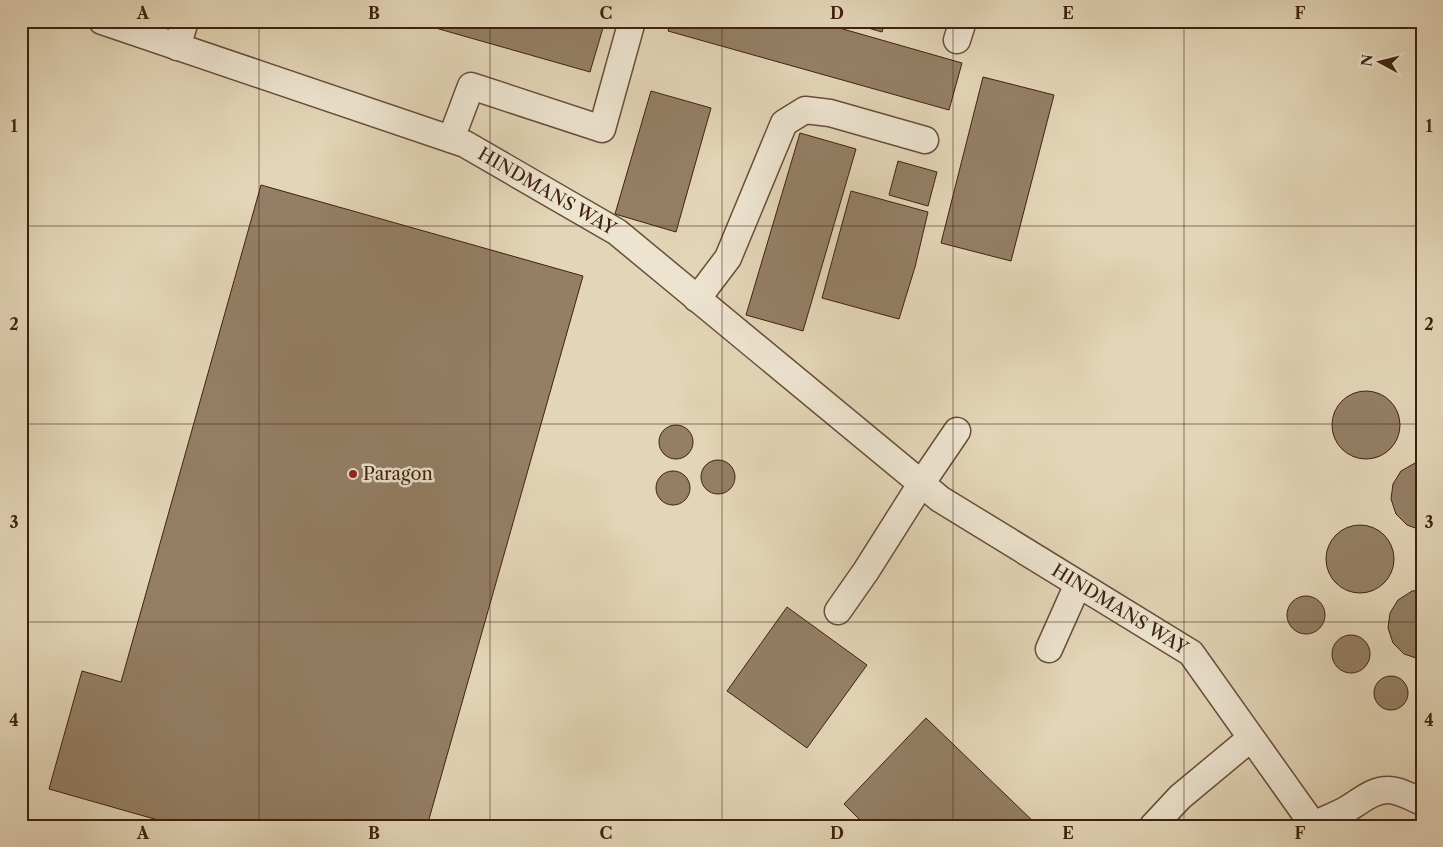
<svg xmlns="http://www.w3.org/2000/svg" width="1443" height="847" viewBox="0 0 1443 847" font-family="'Libre Caslon Text',serif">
<rect width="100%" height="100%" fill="#e3d5b7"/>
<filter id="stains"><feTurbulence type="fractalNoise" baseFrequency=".004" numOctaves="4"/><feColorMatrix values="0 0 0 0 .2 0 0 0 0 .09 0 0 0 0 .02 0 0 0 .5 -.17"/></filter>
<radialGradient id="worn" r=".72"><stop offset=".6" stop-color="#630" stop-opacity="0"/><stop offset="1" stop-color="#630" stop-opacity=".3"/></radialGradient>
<!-- building -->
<path fill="#947f66" stroke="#3f210f" d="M 411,21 L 605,21 L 590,72 Z
M 671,21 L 815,21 L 962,63 L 949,110 L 668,31 Z
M 844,21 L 885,21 L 882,32 Z
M 983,77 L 1054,95 L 1011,261 L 941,243 Z
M 651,91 L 711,108 L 676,232 L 615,214 Z
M 800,133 L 856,149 L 803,331 L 746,315 Z
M 898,161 L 937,172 L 928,206 L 889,195 Z
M 261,185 L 583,276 L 427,826 L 179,826 L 49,789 L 82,671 L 121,682 Z
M 851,191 L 928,212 L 915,267 L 899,319 L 822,298 Z
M1332 425a34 34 0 1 1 68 0a34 34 0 1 1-68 0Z
M659 442a17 17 0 1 1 34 0a17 17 0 1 1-34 0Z
M701 477a17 17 0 1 1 34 0a17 17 0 1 1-34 0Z
M 1422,462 L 1422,530 L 1421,530 L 1407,525 L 1396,514 L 1391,499 L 1393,484 L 1401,471 L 1415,463 Z
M656 488a17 17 0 1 1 34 0a17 17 0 1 1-34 0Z
M1326 559a34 34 0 1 1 68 0a34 34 0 1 1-68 0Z
M 1422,590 L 1422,659 L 1419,659 L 1404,654 L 1393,643 L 1388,628 L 1390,613 L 1398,600 L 1412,591 Z
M1287 615a19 19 0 1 1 38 0a19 19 0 1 1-38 0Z
M 787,607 L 867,665 L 807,748 L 727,691 Z
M1332 654a19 19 0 1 1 38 0a19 19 0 1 1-38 0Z
M1374 693a17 17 0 1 1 34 0a17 17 0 1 1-34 0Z
M 926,718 L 1038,826 L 866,826 L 844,804 Z"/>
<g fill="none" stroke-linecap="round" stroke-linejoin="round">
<defs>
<g id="minor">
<path id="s1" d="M 102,21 L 465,144 L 617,232 L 940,499 L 1191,653 L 1314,826"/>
<path d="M 957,40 L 963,21"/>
<path d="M 177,47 L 185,21"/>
<path d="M 451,139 L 471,86 L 602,129 L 632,21"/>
<path d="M 697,299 L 728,258 L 784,123 L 805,110 L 830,113 L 925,140"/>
<path d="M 838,611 L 866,571 L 921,484 L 957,431"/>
<path d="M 1049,649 L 1078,584"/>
<path d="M 1313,825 C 1325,819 1338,815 1349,808 C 1361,801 1372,790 1388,790 C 1399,790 1411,797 1422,802"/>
<path d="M 1153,826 L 1180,797 L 1251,738"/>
</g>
</defs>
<!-- minor casing -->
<use href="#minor" stroke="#684e39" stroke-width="29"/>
<!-- minor -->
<use href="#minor" stroke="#ede4d0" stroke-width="26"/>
</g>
<!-- grid -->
<path fill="none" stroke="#3f210f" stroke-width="1" stroke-opacity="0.55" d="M 259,21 L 259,826M 490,21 L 490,826M 722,21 L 722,826M 953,21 L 953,826M 1184,21 L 1184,826M 21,226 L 1422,226M 21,424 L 1422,424M 21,622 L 1422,622"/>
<!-- markers -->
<circle fill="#8f2418" stroke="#ede4d0" stroke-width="2" cx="353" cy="474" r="5"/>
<g text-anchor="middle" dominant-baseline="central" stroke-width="5" stroke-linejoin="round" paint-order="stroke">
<!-- street labels -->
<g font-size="18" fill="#3f210f" stroke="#ede4d0">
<text stroke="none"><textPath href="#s1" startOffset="478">HINDMANS WAY</textPath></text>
<text stroke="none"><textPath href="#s1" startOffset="1189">HINDMANS WAY</textPath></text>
</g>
<!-- poi labels -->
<g font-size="18" fill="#3f210f" stroke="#ede4d0" text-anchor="start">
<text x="363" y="474">Paragon</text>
</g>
</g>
<!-- margin -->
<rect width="1443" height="847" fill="none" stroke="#e3d5b7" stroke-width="55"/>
<!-- north arrow -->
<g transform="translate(1380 62) rotate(277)" stroke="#ede4d0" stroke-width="4" paint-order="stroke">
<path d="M0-4L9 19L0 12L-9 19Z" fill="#3f210f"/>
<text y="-8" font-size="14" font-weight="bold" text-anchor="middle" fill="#3f210f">N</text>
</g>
<rect x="28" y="28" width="1388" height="792" fill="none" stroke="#3f210f" stroke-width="2"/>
<g font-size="16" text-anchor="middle" font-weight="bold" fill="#3f210f">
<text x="143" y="19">A</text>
<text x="374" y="19">B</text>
<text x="606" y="19">C</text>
<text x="837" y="19">D</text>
<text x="1068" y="19">E</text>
<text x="1300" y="19">F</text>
<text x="14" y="132">1</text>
<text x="1429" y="132">1</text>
<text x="14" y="330">2</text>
<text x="1429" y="330">2</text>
<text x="14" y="528">3</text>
<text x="1429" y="528">3</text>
<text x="14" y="726">4</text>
<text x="1429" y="726">4</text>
<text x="143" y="839">A</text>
<text x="374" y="839">B</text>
<text x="606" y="839">C</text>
<text x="837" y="839">D</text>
<text x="1068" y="839">E</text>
<text x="1300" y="839">F</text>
</g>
<rect width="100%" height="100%" filter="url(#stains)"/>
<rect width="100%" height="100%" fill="url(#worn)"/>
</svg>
